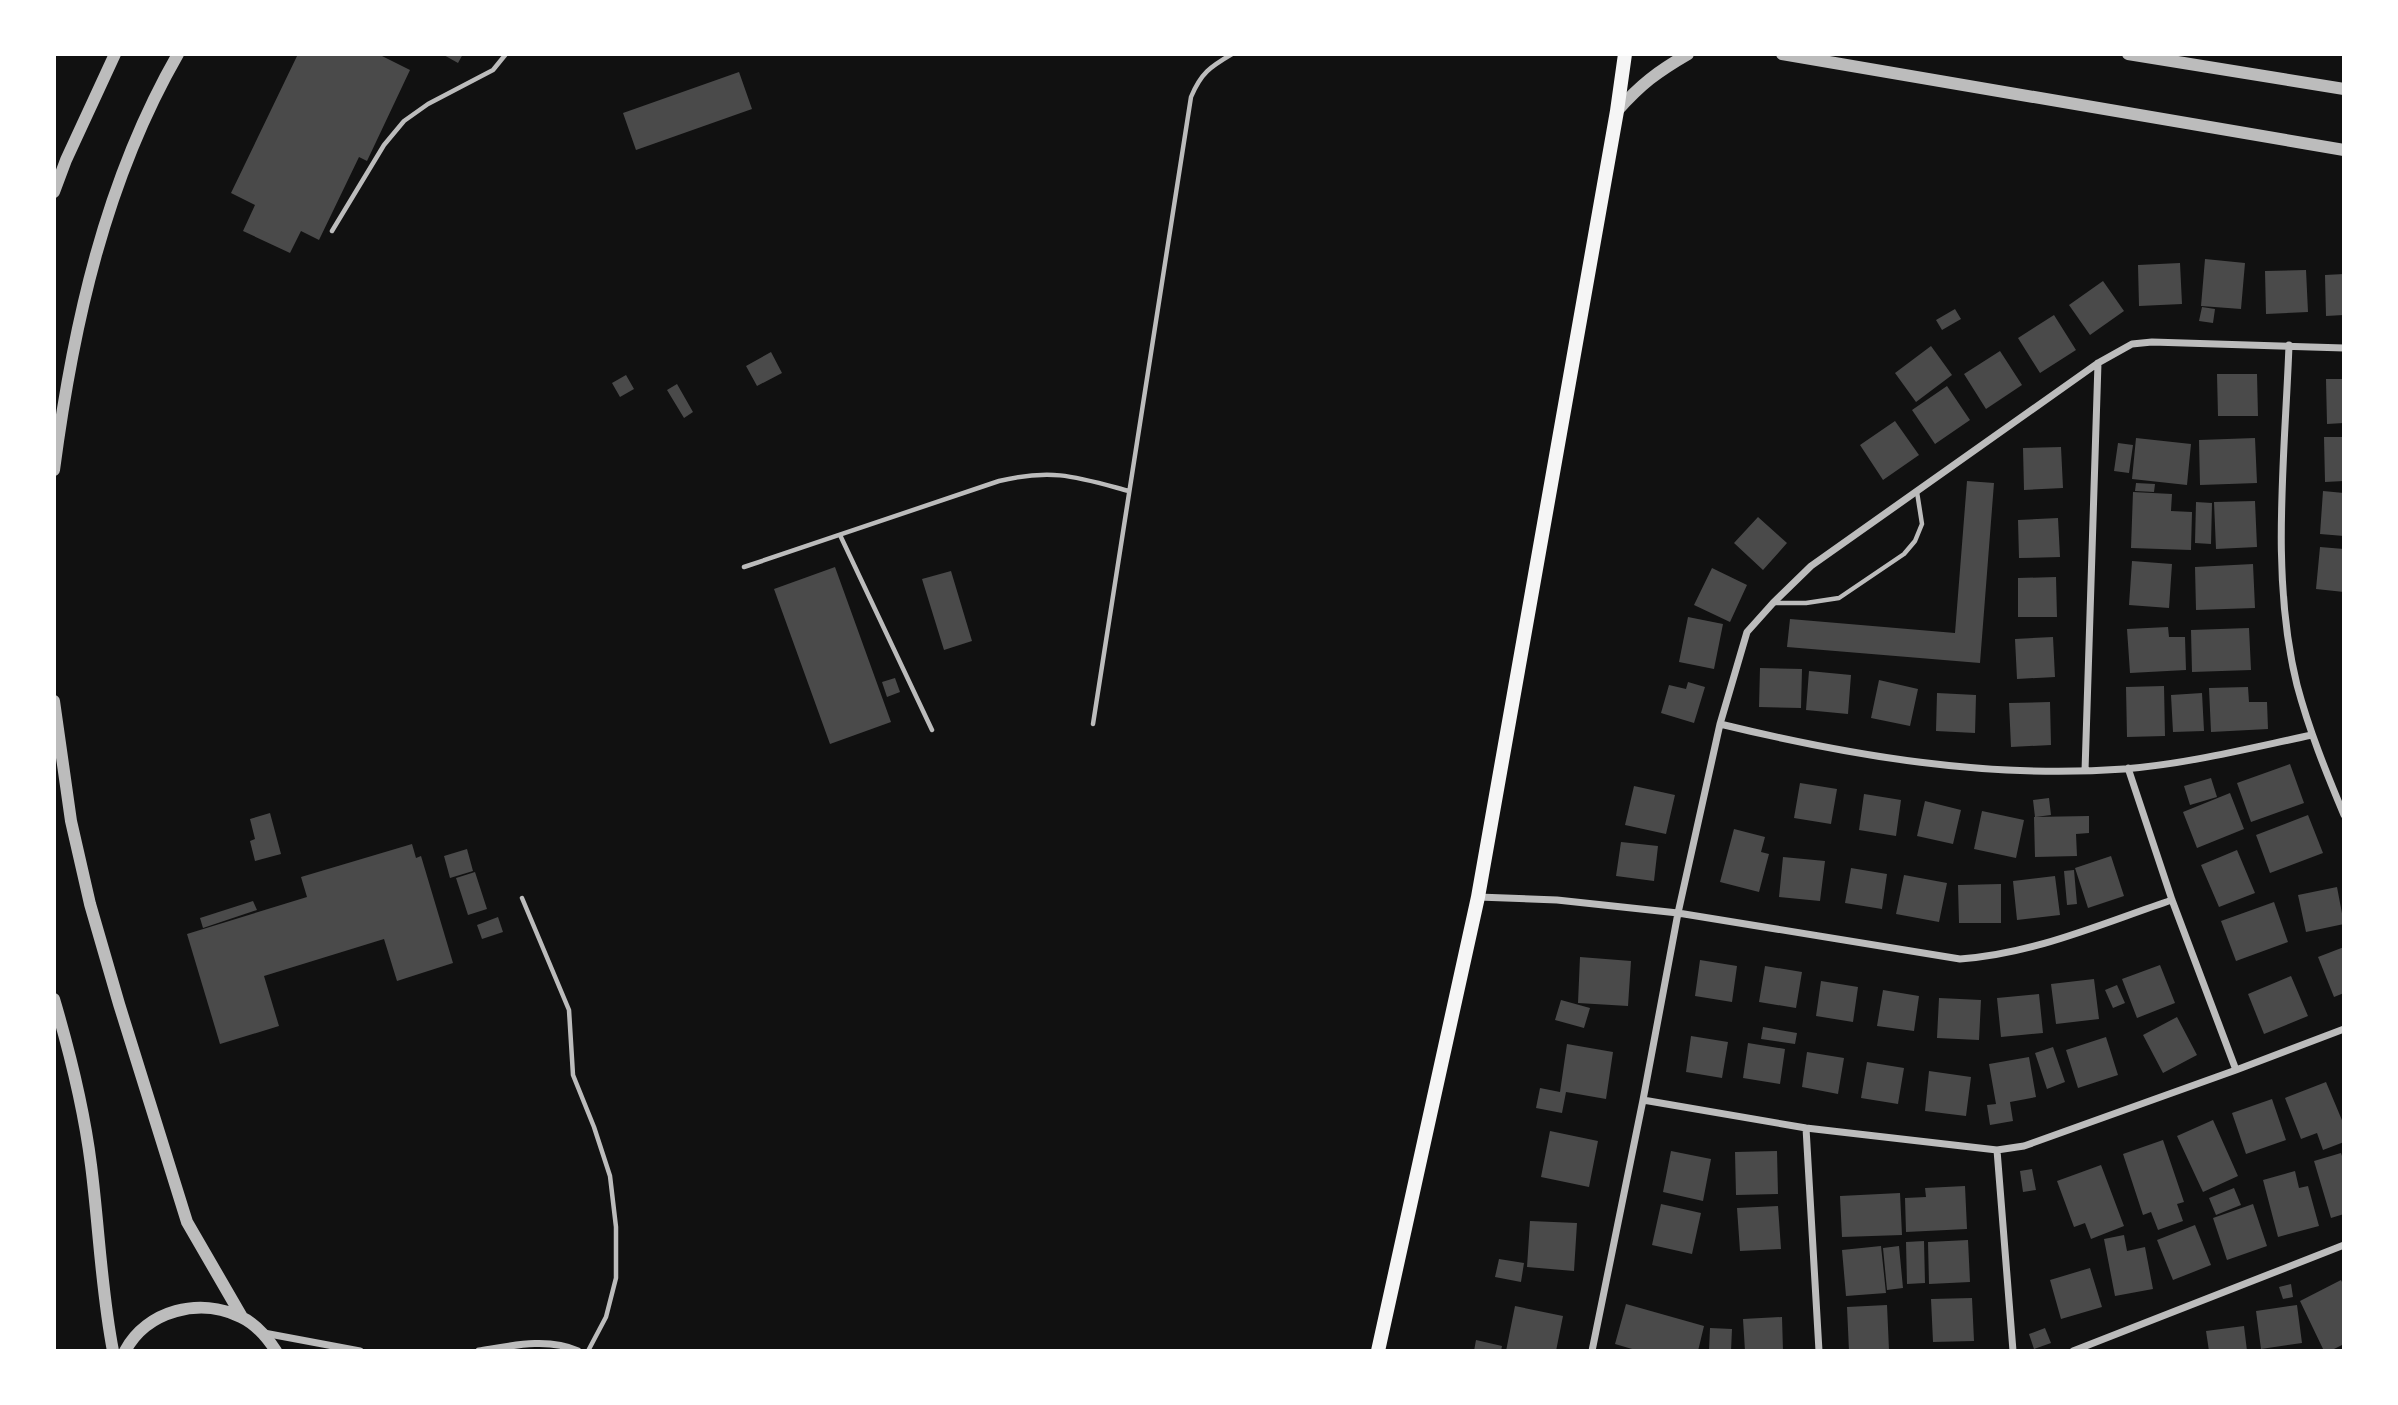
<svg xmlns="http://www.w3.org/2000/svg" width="2398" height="1405" viewBox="0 0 2398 1405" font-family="Commissioner,sans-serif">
<rect width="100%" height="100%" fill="#111"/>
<!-- building -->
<path fill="#4a4a4a" d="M 298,54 L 378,54 L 410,70 L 367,161 L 359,157 L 319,240 L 301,231 L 290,253 L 243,231 L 255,205 L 231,193 Z
M 442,54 L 463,54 L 458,63 Z
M 739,72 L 752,109 L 636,150 L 623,113 Z
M 2205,259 L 2245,263 L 2241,309 L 2201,306 Z
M 2180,263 L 2182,304 L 2139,306 L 2138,265 Z
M 2306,270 L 2308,312 L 2266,314 L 2265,271 Z
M 2344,274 L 2344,315 L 2326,316 L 2325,275 Z
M 2103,281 L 2124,311 L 2090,335 L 2069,305 Z
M 2202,307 L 2215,309 L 2213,323 L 2199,321 Z
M 1955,309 L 1961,319 L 1942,330 L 1936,320 Z
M 2054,315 L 2076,350 L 2040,373 L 2018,338 Z
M 1931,346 L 1952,375 L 1916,402 L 1895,373 Z
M 2000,351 L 2022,385 L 1986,409 L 1964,374 Z
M 771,352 L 782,373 L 757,386 L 746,366 Z
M 2217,374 L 2257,374 L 2258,416 L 2218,416 Z
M 626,375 L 634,389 L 620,397 L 612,383 Z
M 2326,379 L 2344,379 L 2344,423 L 2327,424 Z
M 677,384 L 693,412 L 684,418 L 667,390 Z
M 1947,386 L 1970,420 L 1935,444 L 1912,410 Z
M 1895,421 L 1919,455 L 1883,480 L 1860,445 Z
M 2324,437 L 2344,437 L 2344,481 L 2325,482 Z
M 2136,438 L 2191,444 L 2187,485 L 2132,479 Z
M 2255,438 L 2257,483 L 2200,485 L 2199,440 Z
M 2118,443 L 2133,445 L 2129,473 L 2114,471 Z
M 2061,447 L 2063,488 L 2024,490 L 2023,448 Z
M 1967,481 L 1994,483 L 1980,663 L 1787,647 L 1790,619 L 1955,633 Z
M 2136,483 L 2155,484 L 2154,492 L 2135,491 Z
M 2323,491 L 2344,493 L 2344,536 L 2320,534 Z
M 2133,492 L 2172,494 L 2171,511 L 2192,512 L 2191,550 L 2131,548 Z
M 2255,501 L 2257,547 L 2216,549 L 2214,502 Z
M 2196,502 L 2212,503 L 2211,544 L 2195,543 Z
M 1758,517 L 1787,543 L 1763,570 L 1734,543 Z
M 2058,518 L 2060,557 L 2019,558 L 2018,520 Z
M 2320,547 L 2344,549 L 2344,592 L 2316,589 Z
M 2132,561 L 2172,564 L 2169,608 L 2129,605 Z
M 2253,564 L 2255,608 L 2196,610 L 2195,567 Z
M 835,567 L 891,722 L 830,744 L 774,589 Z
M 1712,568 L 1747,585 L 1730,622 L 1694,605 Z
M 951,571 L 972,641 L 944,650 L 922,579 Z
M 2056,577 L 2057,617 L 2018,617 L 2018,578 Z
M 1688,617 L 1723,624 L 1714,669 L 1679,662 Z
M 2168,627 L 2169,637 L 2185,637 L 2186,670 L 2130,673 L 2127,629 Z
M 2249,628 L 2251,670 L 2192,672 L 2191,630 Z
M 2053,637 L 2055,677 L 2017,679 L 2015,639 Z
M 1760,668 L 1802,669 L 1801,708 L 1759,707 Z
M 1809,671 L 1851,675 L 1848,714 L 1806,710 Z
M 895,678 L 900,692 L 887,697 L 882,682 Z
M 1879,680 L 1918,689 L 1910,726 L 1871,718 Z
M 1688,682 L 1705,687 L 1694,723 L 1661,713 L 1669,685 L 1686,689 Z
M 2164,686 L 2165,736 L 2127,737 L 2126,687 Z
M 2248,687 L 2249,702 L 2267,702 L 2268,729 L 2211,732 L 2209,688 Z
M 1937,693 L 1976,695 L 1975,733 L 1936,731 Z
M 2202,693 L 2204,731 L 2173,732 L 2171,695 Z
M 2050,702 L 2051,745 L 2011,747 L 2009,703 Z
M 2290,764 L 2304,803 L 2251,822 L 2237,783 Z
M 2211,778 L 2217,797 L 2190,805 L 2184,786 Z
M 1800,783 L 1837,789 L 1831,824 L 1794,818 Z
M 1634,786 L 1675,795 L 1666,834 L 1625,825 Z
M 2230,793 L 2244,829 L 2197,848 L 2183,812 Z
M 1864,794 L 1901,800 L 1896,836 L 1859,830 Z
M 2049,798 L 2051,815 L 2035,817 L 2033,800 Z
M 1925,801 L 1961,810 L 1953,844 L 1917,836 Z
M 1982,811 L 2024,820 L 2016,858 L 1974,849 Z
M 270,813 L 281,854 L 255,861 L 250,841 L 255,839 L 250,819 Z
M 2308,815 L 2323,853 L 2270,873 L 2256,835 Z
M 2089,816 L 2089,833 L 2076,834 L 2077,856 L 2035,857 L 2034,817 Z
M 1734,829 L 1765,837 L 1761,852 L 1769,854 L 1759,892 L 1720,882 Z
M 1621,842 L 1658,846 L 1654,881 L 1616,876 Z
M 412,844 L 416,858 L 421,856 L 453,963 L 397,981 L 384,939 L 264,976 L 279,1026 L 220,1044 L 187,934 L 307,897 L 301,877 Z
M 467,849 L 473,871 L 450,878 L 444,856 Z
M 2237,850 L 2255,893 L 2219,907 L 2201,865 Z
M 2111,856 L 2124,896 L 2088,908 L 2075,868 Z
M 1783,857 L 1825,861 L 1820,901 L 1779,897 Z
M 1851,868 L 1887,874 L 1882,909 L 1845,903 Z
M 2074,870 L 2077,904 L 2067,905 L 2064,871 Z
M 475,872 L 487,909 L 468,915 L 456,878 Z
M 1904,875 L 1947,883 L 1939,922 L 1896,914 Z
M 2055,876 L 2060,915 L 2017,920 L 2013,881 Z
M 2001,884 L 2001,923 L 1959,923 L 1958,885 Z
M 2337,887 L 2344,924 L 2306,932 L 2298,895 Z
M 253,901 L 257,910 L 203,928 L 200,918 Z
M 2274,902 L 2288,942 L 2236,961 L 2221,921 Z
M 498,917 L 503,932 L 482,939 L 477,925 Z
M 2344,947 L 2344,993 L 2334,997 L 2318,957 Z
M 1580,957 L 1631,961 L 1628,1006 L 1578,1003 Z
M 1700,960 L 1737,966 L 1732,1002 L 1695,996 Z
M 2160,965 L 2175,1003 L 2137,1018 L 2122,979 Z
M 1765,966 L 1802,972 L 1796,1008 L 1759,1002 Z
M 2291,976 L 2308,1016 L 2264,1034 L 2248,994 Z
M 2094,979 L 2099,1019 L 2056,1024 L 2051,984 Z
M 1821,981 L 1858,987 L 1853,1022 L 1816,1016 Z
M 2117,985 L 2125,1003 L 2113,1008 L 2105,990 Z
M 1883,990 L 1919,996 L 1914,1031 L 1877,1026 Z
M 2039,994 L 2043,1033 L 2001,1037 L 1997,998 Z
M 1939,998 L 1981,1000 L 1979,1040 L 1937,1038 Z
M 1561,1000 L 1590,1008 L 1584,1028 L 1555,1020 Z
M 2177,1017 L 2197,1055 L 2163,1073 L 2143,1035 Z
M 1763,1027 L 1797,1033 L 1795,1044 L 1761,1039 Z
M 1691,1036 L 1728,1042 L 1722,1078 L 1686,1072 Z
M 2106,1037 L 2118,1075 L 2078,1088 L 2066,1050 Z
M 1748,1043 L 1785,1049 L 1780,1084 L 1743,1078 Z
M 1567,1044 L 1613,1052 L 1606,1099 L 1566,1092 L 1562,1113 L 1536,1108 L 1540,1088 L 1560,1092 Z
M 2053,1047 L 2065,1082 L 2047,1089 L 2035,1053 Z
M 1807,1052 L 1844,1058 L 1838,1094 L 1802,1087 Z
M 2029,1057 L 2036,1097 L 2010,1102 L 2013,1121 L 1990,1125 L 1987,1105 L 1996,1104 L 1989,1064 Z
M 1867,1062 L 1904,1068 L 1898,1104 L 1861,1098 Z
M 1929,1071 L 1971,1077 L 1966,1116 L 1925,1111 Z
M 2326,1082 L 2344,1125 L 2344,1142 L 2323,1150 L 2317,1133 L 2301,1139 L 2285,1098 Z
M 2272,1099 L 2286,1140 L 2246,1154 L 2232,1113 Z
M 2213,1120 L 2238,1176 L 2203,1192 L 2177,1136 Z
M 1550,1131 L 1598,1141 L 1589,1187 L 1541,1177 Z
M 2163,1140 L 2184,1202 L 2177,1204 L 2183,1221 L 2158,1230 L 2151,1212 L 2143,1215 L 2123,1154 Z
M 1671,1151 L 1711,1159 L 1703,1201 L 1663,1192 Z
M 1777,1151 L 1778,1194 L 1736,1195 L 1735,1152 Z
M 2341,1153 L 2344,1162 L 2344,1214 L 2331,1218 L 2314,1161 Z
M 2101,1165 L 2124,1226 L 2091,1239 L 2085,1223 L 2074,1227 L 2057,1181 Z
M 2032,1169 L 2036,1190 L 2023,1192 L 2020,1171 Z
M 2295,1171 L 2299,1188 L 2308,1186 L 2319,1226 L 2278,1237 L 2263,1180 Z
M 1965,1186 L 1967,1229 L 1906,1232 L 1905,1198 L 1926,1197 L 1925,1188 Z
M 2234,1188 L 2241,1205 L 2216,1215 L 2209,1198 Z
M 1900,1193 L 1902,1235 L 1842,1237 L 1840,1196 Z
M 1661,1204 L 1701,1213 L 1692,1254 L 1652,1245 Z
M 2253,1204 L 2267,1246 L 2227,1260 L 2213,1218 Z
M 1778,1206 L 1781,1249 L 1740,1251 L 1737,1208 Z
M 1530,1221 L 1577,1223 L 1574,1271 L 1527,1267 Z
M 2195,1225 L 2211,1265 L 2173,1280 L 2157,1240 Z
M 2124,1235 L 2127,1251 L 2145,1247 L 2153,1289 L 2115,1296 L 2104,1239 Z
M 1968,1240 L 1970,1282 L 1929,1284 L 1928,1242 Z
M 1924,1241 L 1925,1283 L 1907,1284 L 1906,1242 Z
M 1881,1246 L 1886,1293 L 1846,1296 L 1842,1250 Z
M 1899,1246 L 1903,1288 L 1887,1290 L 1883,1248 Z
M 1499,1259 L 1524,1263 L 1521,1282 L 1495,1277 Z
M 2090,1268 L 2102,1307 L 2061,1319 L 2050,1280 Z
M 2341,1280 L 2344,1286 L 2344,1344 L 2330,1351 L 2324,1351 L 2300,1301 Z
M 2291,1284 L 2293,1297 L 2283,1299 L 2279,1287 Z
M 1972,1298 L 1974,1341 L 1933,1342 L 1931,1299 Z
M 1626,1304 L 1704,1326 L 1698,1351 L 1639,1351 L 1615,1344 Z
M 1887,1305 L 1889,1350 L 1849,1351 L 1847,1307 Z
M 2297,1305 L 2302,1343 L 2261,1349 L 2256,1311 Z
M 1515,1306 L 1563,1316 L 1556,1351 L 1506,1351 Z
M 1782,1317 L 1783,1351 L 1745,1351 L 1743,1319 Z
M 2244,1326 L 2247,1351 L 2209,1351 L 2206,1331 Z
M 1710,1328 L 1732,1329 L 1731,1351 L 1709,1351 Z
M 2045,1328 L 2051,1343 L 2034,1349 L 2029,1334 Z
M 1476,1340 L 1502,1346 L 1501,1351 L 1474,1351 Z"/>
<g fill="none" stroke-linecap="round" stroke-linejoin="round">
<!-- service -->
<path stroke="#bcbcbc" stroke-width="4.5" d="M 332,231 L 384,145 L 404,121 L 428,104 L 493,70 L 506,54
M 840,535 L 932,730
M 744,567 L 999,481 C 1053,468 1077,477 1129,491
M 1774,603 L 1806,603 L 1839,598 L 1904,554 L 1915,541 L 1922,524 L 1917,492
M 1093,724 L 1191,97 C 1201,73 1210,67 1232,54
M 522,898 L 569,1010 L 573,1075 L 594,1127 L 610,1176 L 616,1227 L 616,1278 L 606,1317 L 588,1351"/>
<!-- minor -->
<path stroke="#bcbcbc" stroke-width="7" d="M 2289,345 C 2285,456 2270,576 2297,685 C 2309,730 2326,772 2344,815
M 1720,724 C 1852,756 1988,779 2124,769 C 2187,764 2250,748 2312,735
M 2128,768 L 2172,900 L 2236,1070
M 2085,771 L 2098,363
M 1478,897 L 1557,900 L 1678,913 L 1960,959 C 2034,954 2103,923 2172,900
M 1643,1100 L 1806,1128 L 1997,1150 L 2024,1146 L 2236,1070 L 2344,1029
M 1806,1128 L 1819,1351
M 1997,1150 L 2013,1351
M 264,1333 L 360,1351
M 479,1351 C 510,1346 548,1337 578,1351
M 1592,1351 L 1643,1100 L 1678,913 L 1720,724 L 1747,632 L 1773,603 L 1811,566 L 2098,363 L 2132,344 L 2152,342 L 2344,348
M 2073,1351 L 2344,1245"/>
<!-- tertiary -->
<path stroke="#bcbcbc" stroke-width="12" d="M 1782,54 L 2344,150
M 2128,54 L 2344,89
M 1617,111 C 1641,84 1657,72 1688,54
M 54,192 L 66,160 L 115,54
M 54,470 C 73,326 105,181 178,54
M 54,701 L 71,821 L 90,904 L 119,1004 L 187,1222 L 242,1317
M 54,999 C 70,1053 84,1109 91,1165 C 99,1227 101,1289 113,1351
M 125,1351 C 147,1310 200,1297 241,1317 C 256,1324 267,1337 276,1351"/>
<!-- secondary -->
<path stroke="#f5f5f5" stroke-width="14" d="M 1378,1351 L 1478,897 L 1617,111 L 1625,54"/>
</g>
<!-- border -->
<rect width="2398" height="1405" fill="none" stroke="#ffffff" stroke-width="112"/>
</svg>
